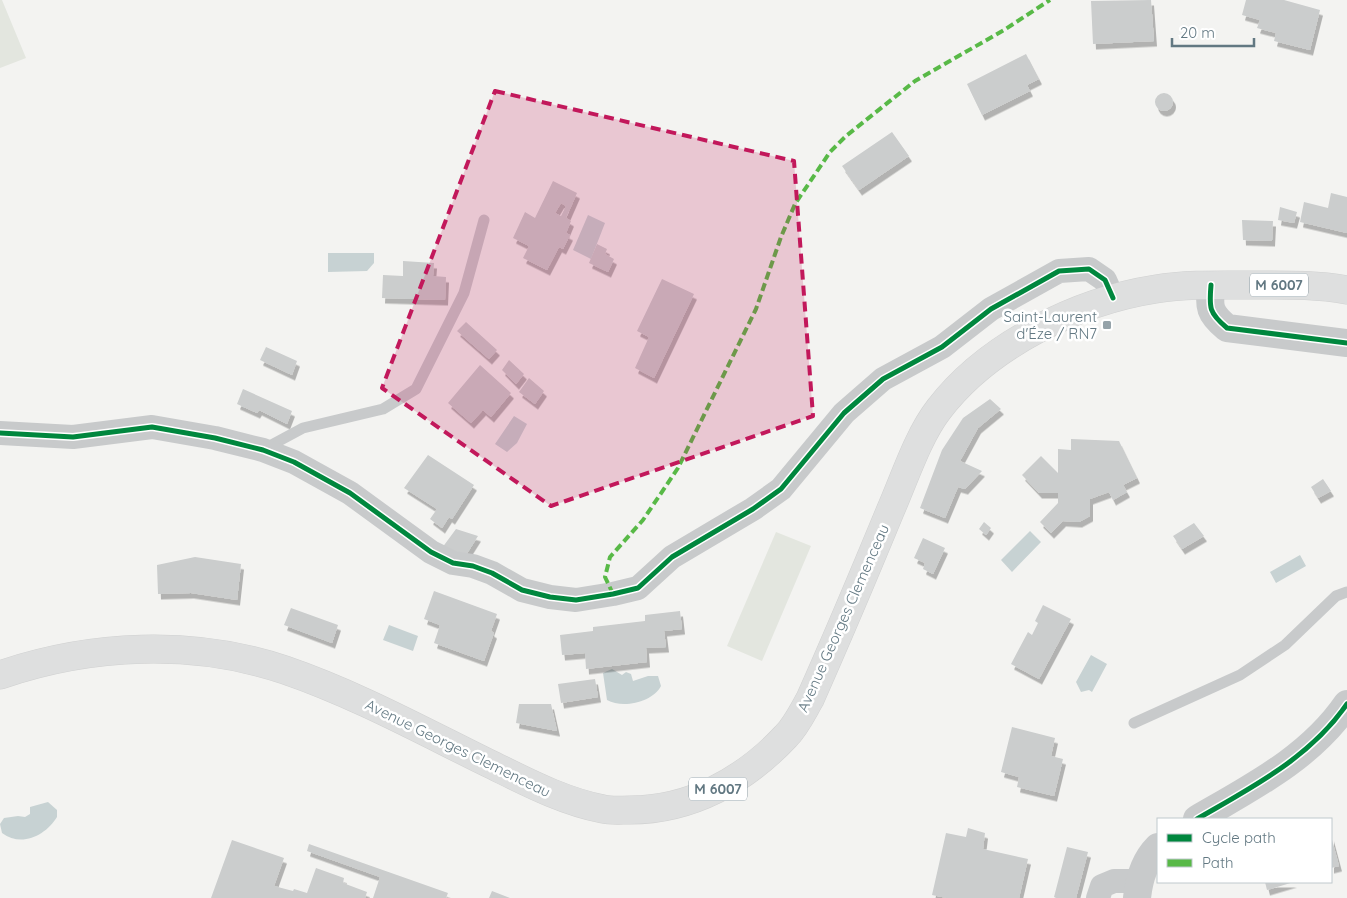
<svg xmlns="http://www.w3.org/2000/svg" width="1347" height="898" viewBox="0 0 1347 898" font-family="Quicksand,sans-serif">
<defs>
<filter id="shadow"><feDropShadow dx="3" dy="5.5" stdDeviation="0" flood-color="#0004"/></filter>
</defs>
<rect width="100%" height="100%" fill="#f3f3f1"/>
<!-- green -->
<path fill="#e3e6df" d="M 0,0 L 2,0 L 26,58 L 0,68 Z
M 776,532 L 811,546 L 762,661 L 727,646 Z"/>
<!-- water -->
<path fill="#c7d2d3" d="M 588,215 L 605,223 L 591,259 L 573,250 Z
M 328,253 L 374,253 L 374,263 L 367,271 L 328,272 Z
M 514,416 L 527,424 L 517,443 L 507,452 L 495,444 Z
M 1030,531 L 1041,542 L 1012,572 L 1001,560 Z
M 1300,555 L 1306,566 L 1276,583 L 1270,572 Z
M 389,625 L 418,636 L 413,651 L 383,640 Z
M 1091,655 L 1107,664 L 1092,692 L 1089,690 L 1081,692 L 1076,682 Z
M 612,669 L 622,675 L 626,672 L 631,674 L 633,681 L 648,676 L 658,676 L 661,686 C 653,702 623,709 607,700 L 603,673 Z
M 48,802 L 57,810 L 57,817 C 46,835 22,848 2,833 L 0,824 L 4,818 L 18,816 L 25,817 L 30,814 L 30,807 Z"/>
<!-- building -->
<path fill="#cbcdcd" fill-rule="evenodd" filter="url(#shadow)" d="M 1151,0 L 1154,41 L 1093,44 L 1091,1 Z
M 1246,0 L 1284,0 L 1320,10 L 1310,50 L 1274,41 L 1276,33 L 1257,28 L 1260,20 L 1242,15 Z
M 1026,54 L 1039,79 L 1027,85 L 1030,91 L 982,115 L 967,84 Z
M1155 102a9 9 0 1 1 18 0a9 9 0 1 1-18 0Z
M 892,132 L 909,156 L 859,190 L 842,166 Z
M 553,181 L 577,193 L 566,218 L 571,221 L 566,233 L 570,235 L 563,249 L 559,247 L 547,270 L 523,258 L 529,246 L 513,238 L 525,212 L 535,218 ZM 561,203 L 566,206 L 561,216 L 555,213 Z
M 1331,193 L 1347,197 L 1347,233 L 1300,222 L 1304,202 L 1328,208 Z
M 1280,207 L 1297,212 L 1294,223 L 1278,220 Z
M 1242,220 L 1273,221 L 1272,241 L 1243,240 Z
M 597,244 L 607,249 L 605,254 L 614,259 L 608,272 L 589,263 Z
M 403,261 L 434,263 L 433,276 L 446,277 L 445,300 L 382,298 L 383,275 L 403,276 Z
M 662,279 L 694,294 L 654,378 L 635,368 L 649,337 L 637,331 Z
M 466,322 L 497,350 L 489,359 L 457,331 Z
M 266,347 L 297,361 L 292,375 L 260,360 Z
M 509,360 L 524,374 L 516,384 L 502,370 Z
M 480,365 L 511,393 L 491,417 L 483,410 L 471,423 L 448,403 Z
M 529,378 L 544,391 L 535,404 L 519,392 Z
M 243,389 L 292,411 L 287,424 L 259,410 L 257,413 L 237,404 Z
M 990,399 L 1001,409 L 978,428 L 960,461 L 982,471 L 965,489 L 958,487 L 945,518 L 920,508 L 942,450 L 963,418 Z
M 1071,439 L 1119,441 L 1137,478 L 1123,485 L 1127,492 L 1113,500 L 1109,492 L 1090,499 L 1090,516 L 1079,522 L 1063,521 L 1051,533 L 1040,522 L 1058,503 L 1058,493 L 1039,493 L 1022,475 L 1041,456 L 1058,473 L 1058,449 L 1071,450 Z
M 428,455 L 474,485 L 452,519 L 449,517 L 442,528 L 430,519 L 437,509 L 404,488 Z
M 1323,479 L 1331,491 L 1318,498 L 1311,487 Z
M 984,522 L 991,528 L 986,535 L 979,529 Z
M 1194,523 L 1204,536 L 1182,549 L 1173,536 Z
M 456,529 L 478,536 L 466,555 L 442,548 Z
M 923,538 L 945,548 L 933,574 L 923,569 L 925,563 L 914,558 Z
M 195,557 L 241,564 L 237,600 L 191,593 L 158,594 L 157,565 Z
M 434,591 L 497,614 L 491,631 L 494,633 L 484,661 L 434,643 L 440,625 L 424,619 Z
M 1043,605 L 1071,619 L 1039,679 L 1011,664 L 1028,632 L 1032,635 L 1038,623 L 1035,621 Z
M 291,608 L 338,625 L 332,643 L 284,625 Z
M 680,611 L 682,629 L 664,631 L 666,647 L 646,648 L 647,662 L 586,669 L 585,653 L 562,655 L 560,635 L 593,631 L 593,627 L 645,621 L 645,615 Z
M 595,679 L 598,697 L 561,703 L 558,684 Z
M 519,704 L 551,704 L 557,731 L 516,723 Z
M 1012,727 L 1055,738 L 1051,756 L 1063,759 L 1054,796 L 1017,787 L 1019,777 L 1001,772 Z
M 968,828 L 985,833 L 983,849 L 1028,859 L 1019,898 L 947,898 L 932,895 L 946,833 L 966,837 Z
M 1331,836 L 1339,866 L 1331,868 Z
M 232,840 L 284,858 L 274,886 L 293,891 L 294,889 L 307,893 L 316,868 L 344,878 L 343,883 L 367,892 L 365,898 L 211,898 Z
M 309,844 L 448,893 L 446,898 L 373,898 L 380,877 L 307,851 Z
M 1067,847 L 1088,852 L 1076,898 L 1056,898 L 1054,897 Z
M 1265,882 L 1294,882 L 1267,890 Z
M 492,891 L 510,898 L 489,898 Z"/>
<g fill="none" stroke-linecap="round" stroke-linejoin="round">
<defs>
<path id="primary" d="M 0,675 C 90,644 193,639 285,670 C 355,694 421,730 488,763 C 525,781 562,801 603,809 C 611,811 621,810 630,810 C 691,810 745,780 786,736 C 796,726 803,711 810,699 C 838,636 865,572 891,509 C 905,477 918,436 939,409 C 988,345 1078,301 1156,289 C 1187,284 1220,285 1252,285 C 1283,285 1316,284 1347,290"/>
</defs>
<!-- primary casing -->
<use href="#primary" stroke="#d0d1d1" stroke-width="29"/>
<!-- service -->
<path stroke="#c8cacb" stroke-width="11" d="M 264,449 L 303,428 L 383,409 L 416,389 L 464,293 L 484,220
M 1134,723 L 1240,675 L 1285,645 L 1336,596 L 1347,592"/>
<!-- minor -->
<path stroke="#c8cacb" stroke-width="24" d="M 0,433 L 73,437 L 152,427 L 215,438 L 263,450 L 294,462 L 350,493 L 431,552 L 453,563 L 473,566 L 492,573 L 522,590 L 550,597 L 576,600 L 613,594 L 638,588 L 672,557 L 753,509 L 781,489 L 844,413 L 883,379 L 942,347 L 991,309 L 1059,271 L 1089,269 L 1105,280 L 1113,298
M 1098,898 L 1102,886 L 1114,881 L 1139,881"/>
<!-- tertiary -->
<path stroke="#c8cacb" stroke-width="28" d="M 1211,285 C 1209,308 1209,313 1227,328 L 1347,343
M 1197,819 C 1252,787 1310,758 1347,704
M 1137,898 C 1139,878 1144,861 1158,847"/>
<!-- primary -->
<use href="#primary" stroke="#dedfdf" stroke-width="28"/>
<!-- quiet -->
<path stroke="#58b947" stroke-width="4" stroke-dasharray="8 4" stroke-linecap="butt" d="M 613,594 L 605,577 L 610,557 L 643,520 L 678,468 L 756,309 L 781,237 L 795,204 L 830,152 L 846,136 L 915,81 L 1004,30 L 1050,0"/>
<defs>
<path id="cycleway" d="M 1211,285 C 1209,308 1209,313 1227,328 L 1347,343
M 0,433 L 73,437 L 152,427 L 215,438 L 263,450 L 294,462 L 350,493 L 431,552 L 453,563 L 473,566 L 492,573 L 522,590 L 550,597 L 576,600 L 613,594 L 638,588 L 672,557 L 753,509 L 781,489 L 844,413 L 883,379 L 942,347 L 991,309 L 1059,271 L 1089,269 L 1105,280 L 1113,298
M 1197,819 C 1252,787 1310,758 1347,704"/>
</defs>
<!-- cycleway casing -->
<use href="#cycleway" stroke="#fff" stroke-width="8"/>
<!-- cycleway -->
<use href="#cycleway" stroke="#00873e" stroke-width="5"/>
</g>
<!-- marked area -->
<path fill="#c2185b" fill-opacity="0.2" stroke="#c2185b" stroke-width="4" stroke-dasharray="10 6" stroke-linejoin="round" d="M 495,91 L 794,161 L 813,416 L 551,506 L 382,388 Z"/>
<!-- markers -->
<rect fill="#95a3a9" stroke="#fff" stroke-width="2" x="1102" y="320" width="10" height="10" rx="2.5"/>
<g text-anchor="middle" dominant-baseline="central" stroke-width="5" stroke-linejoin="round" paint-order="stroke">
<!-- shield labels -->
<g fill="#fff" stroke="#91a0a8" stroke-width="1">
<rect x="1250" y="273.5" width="58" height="23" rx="4"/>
<rect x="689" y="777.5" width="58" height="23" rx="4"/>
</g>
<g font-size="14" font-weight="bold" fill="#627882">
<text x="1279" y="285">M 6007</text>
<text x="718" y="789">M 6007</text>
</g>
<!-- poi labels -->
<g font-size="15" fill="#627882" stroke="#fff" text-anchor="end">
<text x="1097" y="316">Saint-Laurent<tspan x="1097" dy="17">d'Éze / RN7</tspan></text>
</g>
<!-- street labels -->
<g font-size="15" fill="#627882" stroke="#fff">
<text transform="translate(843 618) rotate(-66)">Avenue Georges Clemenceau</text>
<text transform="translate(458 748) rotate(26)">Avenue Georges Clemenceau</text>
</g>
</g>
<!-- legend -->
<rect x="1157" y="818" width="175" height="65" fill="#ffffff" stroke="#c0c9cd"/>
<rect x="1167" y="834" width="25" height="8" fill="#00873e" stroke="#c0c9cd"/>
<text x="1202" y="843" font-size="15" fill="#627882">Cycle path</text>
<rect x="1167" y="859" width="25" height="8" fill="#58b947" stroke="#c0c9cd"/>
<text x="1202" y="868" font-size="15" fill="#627882">Path</text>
<!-- scale -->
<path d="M1172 38v8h82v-8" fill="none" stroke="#627882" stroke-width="2.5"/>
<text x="1180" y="38" font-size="15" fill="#627882" stroke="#ffffff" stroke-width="4" paint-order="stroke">20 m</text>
</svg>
